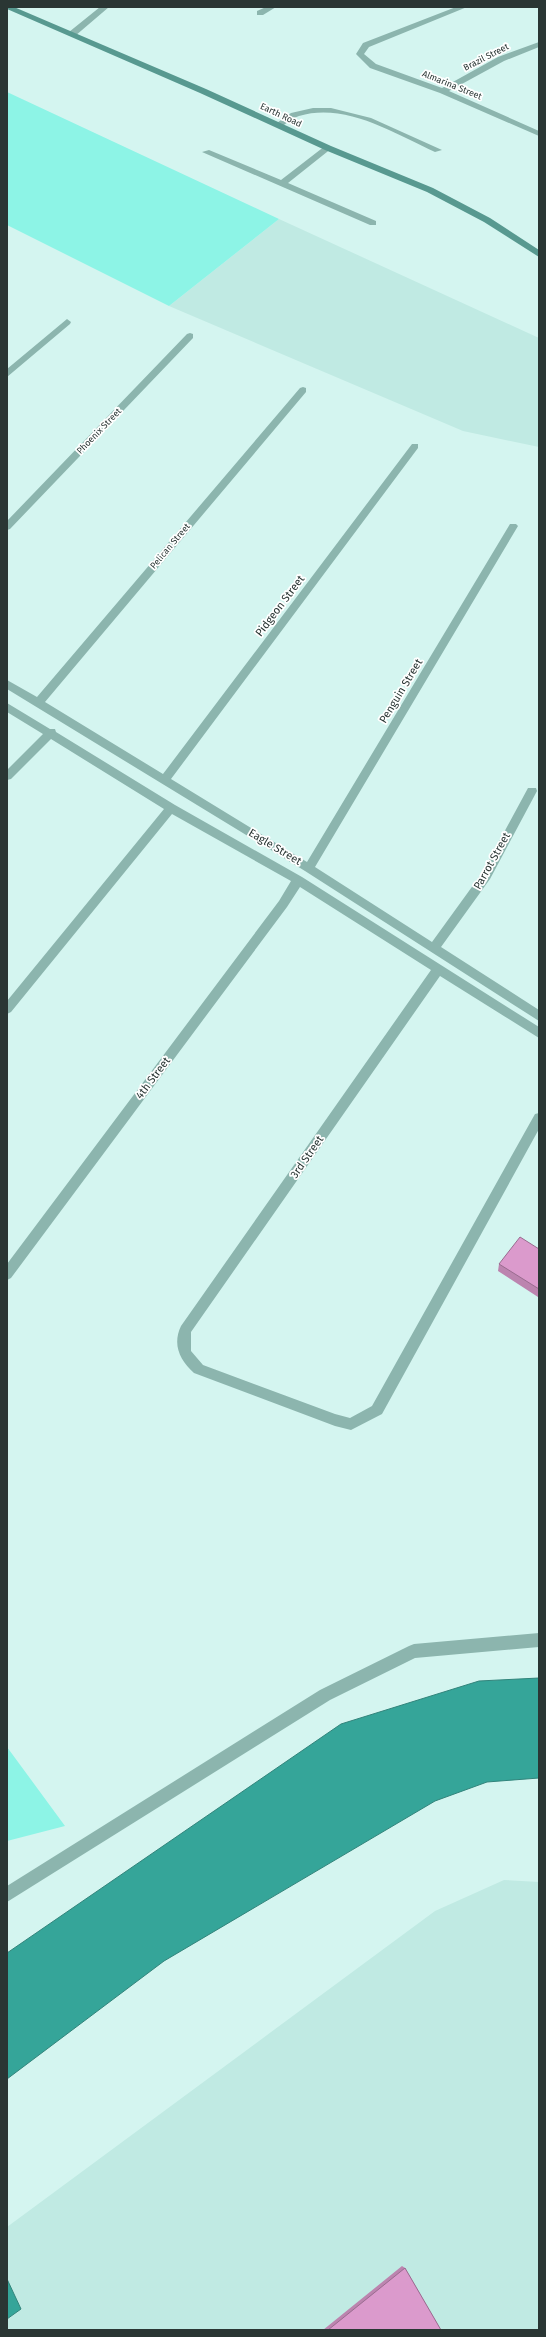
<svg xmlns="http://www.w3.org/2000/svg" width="546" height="2337" viewBox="0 0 546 2337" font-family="'Fira Sans',sans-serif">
<rect width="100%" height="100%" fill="#d4f5f0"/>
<!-- built -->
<path fill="#c0eae3" d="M 279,219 L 539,338 L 539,447 L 463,431 L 169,306 Z
M 504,1880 L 539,1882 L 539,2330 L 7,2330 L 7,2319 L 21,2309 L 7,2279 L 7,2227 L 435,1911 Z"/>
<!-- green -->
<path fill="#8df4e6" d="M 7,92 L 279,219 L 169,306 L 7,225 Z
M 7,1747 L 65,1826 L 7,1841 Z"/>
<!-- water -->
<path fill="#35a599" stroke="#32847b" d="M 539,1678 L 539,1778 L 487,1782 L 435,1801 L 164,1961 L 7,2079 L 7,1953 L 341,1724 L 479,1681 Z
M 7,2279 L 21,2309 L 7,2319 Z"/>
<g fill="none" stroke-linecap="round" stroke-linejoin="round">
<!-- lane -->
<path fill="#8cb5ae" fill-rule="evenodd" d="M 313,108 L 331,108 L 371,118 L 442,150 L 435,152 C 394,133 345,102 299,116 C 292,118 287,123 281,127 L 274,125 L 291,113 Z
M 325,146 L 332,148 L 288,183 L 376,221 L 376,225 L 370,225 L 202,152 L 209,150 L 281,180 Z
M 539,1633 L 539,1647 L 415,1658 L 330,1700 L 7,1902 L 7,1886 L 320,1690 L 409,1646 L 414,1644 Z"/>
<!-- street -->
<path fill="#8cb5ae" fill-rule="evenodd" d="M 100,7 L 109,7 L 75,36 L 69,36 L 69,32 Z
M 266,7 L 276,7 L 263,15 L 257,15 L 257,11 Z
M 456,7 L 467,7 L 369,47 L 364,54 L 376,64 L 442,88 L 498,57 L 539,42 L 539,47 L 504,61 L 449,91 L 539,131 L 539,136 L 440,93 L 370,68 L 356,54 L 363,43 Z
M 67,319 L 71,322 L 70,324 L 7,377 L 7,369 Z
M 190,333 L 193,334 L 193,338 L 10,529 L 7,530 L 7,521 L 187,334 Z
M 303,387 L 306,388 L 306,392 L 45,702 L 163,774 L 412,444 L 418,444 L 418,448 L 171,779 L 307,862 L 510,524 L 516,524 L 518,526 L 315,867 L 432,942 L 482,873 L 528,788 L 536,788 L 537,791 L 490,879 L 441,947 L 539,1010 L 539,1021 L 305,871 L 7,689 L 7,680 L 37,697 L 300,388 Z
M 7,703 L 50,729 L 55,729 L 56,732 L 175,805 L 302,877 L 539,1027 L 539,1038 L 440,976 L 191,1332 L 191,1351 L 203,1365 L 335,1414 L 350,1418 L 372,1406 L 535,1114 L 539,1113 L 539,1129 L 382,1414 L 351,1430 L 335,1426 L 194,1373 C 180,1360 172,1345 181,1326 L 431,970 L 300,887 L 287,907 L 11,1278 L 7,1280 L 7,1264 L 279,901 L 291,881 L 172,814 L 11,1012 L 7,1014 L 7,1001 L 164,809 L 51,739 L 11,779 L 7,780 L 7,770 L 43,734 L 7,712 Z"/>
<!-- secondary -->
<path fill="#589990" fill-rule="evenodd" d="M 7,7 L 14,7 L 206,89 L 331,146 L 433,188 L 490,218 L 539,250 L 539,257 L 484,222 L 427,192 L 325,150 L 200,93 L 7,9 Z"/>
</g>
<!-- wall -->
<path fill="#bc84af" d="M 539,1249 L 539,1296 L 538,1297 L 498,1271 L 499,1264 Z
M 402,2266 L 405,2268 L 441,2330 L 323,2330 Z"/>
<!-- building -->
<path fill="#db9acc" stroke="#996c8f" d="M 520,1237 L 539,1249 L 539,1289 L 499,1264 Z
M 405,2268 L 441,2330 L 328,2330 Z"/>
<g text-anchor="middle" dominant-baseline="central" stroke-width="3.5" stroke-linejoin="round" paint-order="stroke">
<!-- far-street labels -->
<g font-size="9" fill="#2a3634" stroke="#fff">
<text transform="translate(486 57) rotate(-27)">Brazil Street</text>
<text transform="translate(452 85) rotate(22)">Almarina Street</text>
<text transform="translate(281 115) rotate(25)">Earth Road</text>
<text transform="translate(99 431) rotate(-46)">Phoenix Street</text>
<text transform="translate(170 546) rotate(-50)">Pelican Street</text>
</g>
<!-- street labels -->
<g font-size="11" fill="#2a3634" stroke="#fff">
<text transform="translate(280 606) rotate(-53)">Pidgeon Street</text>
<text transform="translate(401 691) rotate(-59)">Penguin Street</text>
<text transform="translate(275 847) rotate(31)">Eagle Street</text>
<text transform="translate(492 861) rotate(-61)">Parrot Street</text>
<text transform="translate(153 1078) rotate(-53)">4th Street</text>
<text transform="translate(307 1157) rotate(-55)">3rd Street</text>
</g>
</g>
<!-- border -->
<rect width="546" height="2337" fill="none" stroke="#2a3634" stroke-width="16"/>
</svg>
